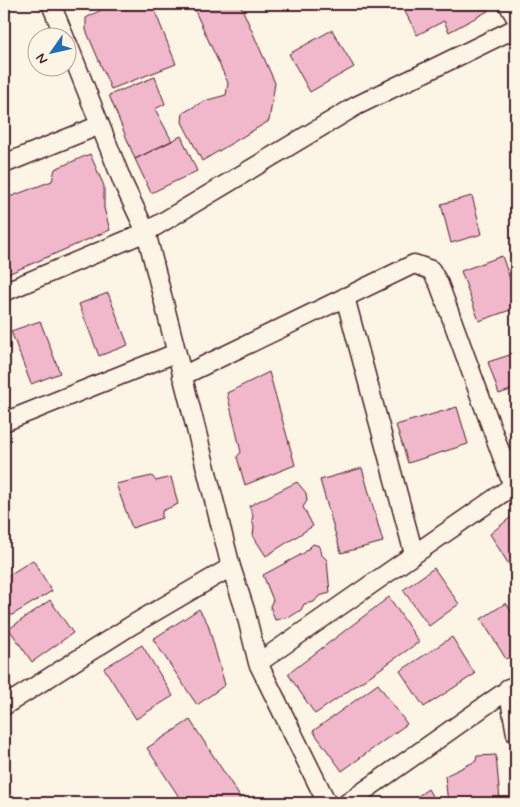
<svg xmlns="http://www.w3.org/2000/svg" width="520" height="807" viewBox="0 0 520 807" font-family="Mynerve,sans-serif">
<rect width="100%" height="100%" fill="#fcf5e5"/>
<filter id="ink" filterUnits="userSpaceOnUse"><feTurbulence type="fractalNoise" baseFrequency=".02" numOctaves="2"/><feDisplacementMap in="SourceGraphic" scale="10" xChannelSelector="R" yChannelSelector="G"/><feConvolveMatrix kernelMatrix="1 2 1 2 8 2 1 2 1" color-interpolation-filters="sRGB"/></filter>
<g filter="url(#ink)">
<!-- building -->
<path fill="#f1b8cc" stroke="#4a1f2b" d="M 112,4 L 126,9 L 137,4 L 152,4 L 176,64 L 111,89 L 86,30 L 86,18 Z
M 207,4 L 240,4 L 275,83 L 269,121 L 202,161 L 182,122 L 183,113 L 204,101 L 226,95 L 228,83 L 195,11 Z
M 401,4 L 485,4 L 488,11 L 449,32 L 444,21 L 417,35 Z
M 332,30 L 354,67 L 310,92 L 289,54 Z
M 155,77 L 165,104 L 155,109 L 172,141 L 135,159 L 109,95 Z
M 181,136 L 197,171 L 151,193 L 135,159 Z
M 90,154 L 104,186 L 104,208 L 110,230 L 8,274 L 4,263 L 4,199 L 52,181 L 55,169 Z
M 472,196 L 482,234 L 451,243 L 441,204 Z
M 502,256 L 516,296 L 516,308 L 479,321 L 461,271 Z
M 108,293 L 128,345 L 99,356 L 79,304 Z
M 40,321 L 60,373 L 31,384 L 11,331 Z
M 516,353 L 516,388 L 499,394 L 488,362 Z
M 269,372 L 295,465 L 245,485 L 237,457 L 241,452 L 227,393 Z
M 457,407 L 468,444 L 408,463 L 396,425 Z
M 362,468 L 383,542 L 341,553 L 320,480 Z
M 152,476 L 156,481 L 171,477 L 178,504 L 162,511 L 162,518 L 132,528 L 116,484 Z
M 297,482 L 306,493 L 307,501 L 303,507 L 313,526 L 266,556 L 253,536 L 254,527 L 252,520 L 253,515 L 249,506 Z
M 516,513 L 516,576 L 490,534 Z
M 313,544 L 319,546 L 321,554 L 327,560 L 330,593 L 319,596 L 314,602 L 304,604 L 301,610 L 290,617 L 275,620 L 270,606 L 273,600 L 263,575 L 304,553 Z
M 33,560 L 52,591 L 7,618 L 4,612 L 4,578 Z
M 434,568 L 459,604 L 429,626 L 403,590 Z
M 389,597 L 419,642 L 315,714 L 288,674 Z
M 50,600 L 73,633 L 32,662 L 9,629 Z
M 506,603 L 516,620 L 516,653 L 506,659 L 481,619 Z
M 199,609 L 208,624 L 225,685 L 197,705 L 153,639 Z
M 452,637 L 475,674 L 424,707 L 400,671 Z
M 142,645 L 173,696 L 136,719 L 104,668 Z
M 378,684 L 407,724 L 342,771 L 313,731 Z
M 190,720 L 244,803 L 183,803 L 147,748 Z
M 496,755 L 500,800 L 472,803 L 448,803 L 445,776 L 476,761 L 477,756 Z
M 4,787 L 14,803 L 4,803 Z
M 428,789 L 436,803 L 408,803 Z"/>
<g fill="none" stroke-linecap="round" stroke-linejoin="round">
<defs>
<path id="street" d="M 51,4 L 65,38
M 508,4 L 516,18
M 68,44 L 123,183 L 146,232 L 231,567 L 245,610 L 258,663 L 327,803
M 4,164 L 100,125
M 4,292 L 146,232 L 356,106 L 516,28
M 345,297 L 414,554
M 182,376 L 414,264 L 431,270 L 439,284 L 511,481 L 516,488
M 4,422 L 176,353
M 258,663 L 514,485
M 508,688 L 516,734
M 4,706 L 132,625 L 231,567
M 347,803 L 516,684"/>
</defs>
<!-- street casing -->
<use href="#street" stroke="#4a1f2b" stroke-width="21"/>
<!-- street -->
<use href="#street" stroke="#fcf5e5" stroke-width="18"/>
</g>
</g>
<!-- margin -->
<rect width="520" height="807" fill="none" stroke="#fcf5e5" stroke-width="20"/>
<rect x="10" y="10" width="500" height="787" fill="none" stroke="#4a1f2b" stroke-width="2" filter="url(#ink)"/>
<!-- north arrow -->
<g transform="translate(52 52) rotate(236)"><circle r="24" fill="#fcf5e5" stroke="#b59f9b"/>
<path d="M0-4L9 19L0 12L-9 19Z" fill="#1f6fb2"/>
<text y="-8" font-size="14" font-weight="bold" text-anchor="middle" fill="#4a1f2b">N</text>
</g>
</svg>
